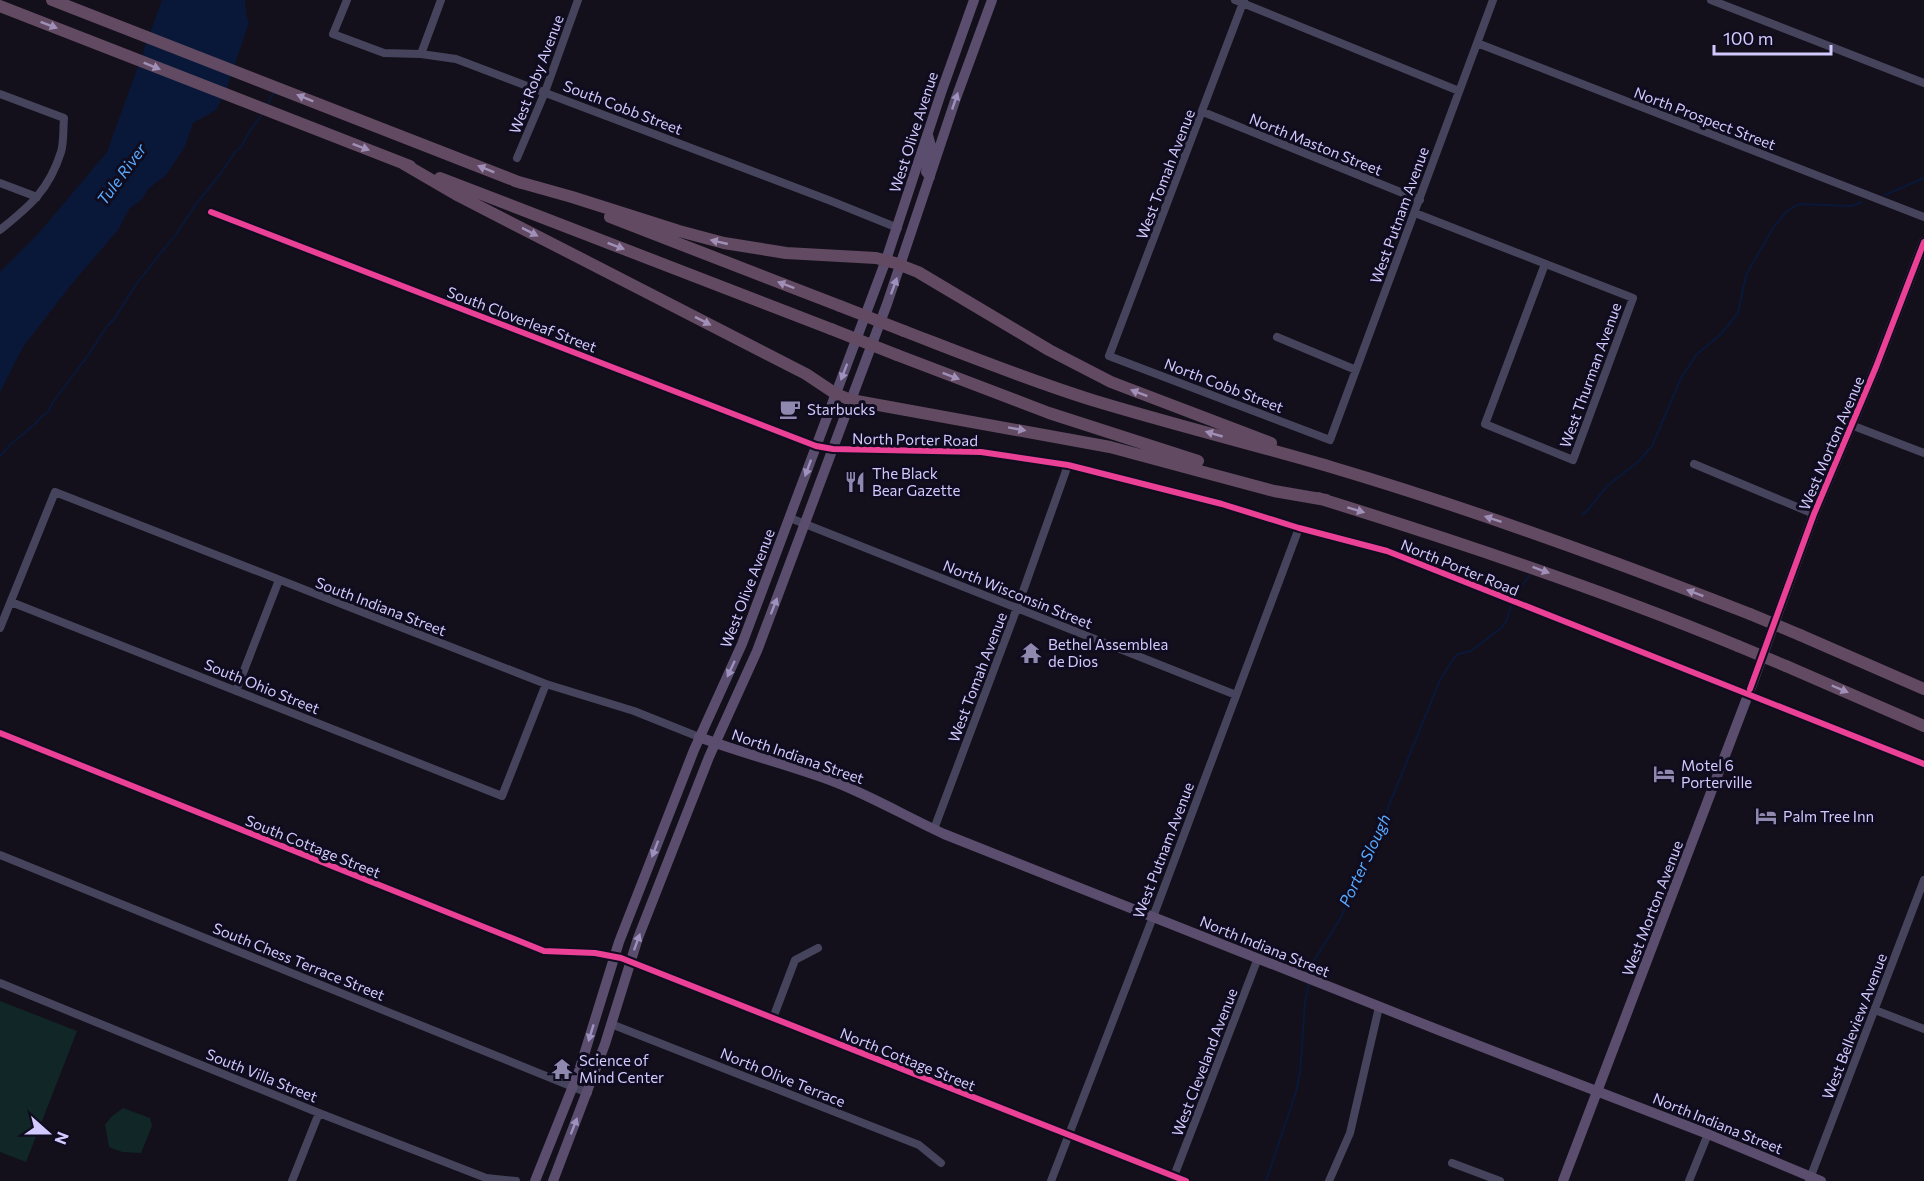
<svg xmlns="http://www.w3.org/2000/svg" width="1924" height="1181" viewBox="0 0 1924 1181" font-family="Commissioner,sans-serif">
<rect width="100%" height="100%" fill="#13101b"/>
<!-- green -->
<path fill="#102627" d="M 0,1001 L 77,1031 L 26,1162 L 0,1152 Z
M 123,1108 L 150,1118 L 152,1126 L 141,1153 L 122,1152 L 109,1147 L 105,1125 L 111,1117 Z"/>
<!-- water -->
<path fill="#091839" d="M 162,0 L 245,0 L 246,13 L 249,23 L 226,90 L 216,110 L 193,123 L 185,146 L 173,165 L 165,176 L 148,189 L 142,199 L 129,209 L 118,230 L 70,286 L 23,347 L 0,392 L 0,272 L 39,233 L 107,152 Z"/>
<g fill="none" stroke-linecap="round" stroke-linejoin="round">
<!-- stream -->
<path stroke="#091839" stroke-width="2" d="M 267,105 L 274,92
M 1885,195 L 1924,178
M 0,456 L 11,444 L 35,424 L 41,417 L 48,412 L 53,402 L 87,357 L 107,326 L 114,319 L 137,283 L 177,233 L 196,204 L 221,173 L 236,151 L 241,147 L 251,129 L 261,116
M 1582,514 L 1586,512 L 1608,485 L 1638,462 L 1652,446 L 1681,378 L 1696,355 L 1721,334 L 1738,313 L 1746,275 L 1773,228 L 1786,212 L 1799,204 L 1851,206 L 1862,202
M 1514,598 L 1516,593 L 1530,575
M 1310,974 L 1313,962 L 1340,919 L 1359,879 L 1440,680 L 1451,662 L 1458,654 L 1471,651 L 1501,628 L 1506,622 L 1512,604
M 1266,1181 L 1296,1092 L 1300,1073 L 1305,1002 L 1309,983"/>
<!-- minor -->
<path stroke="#46445c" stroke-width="8" d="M 347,0 L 333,34 L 384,53 L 421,54 L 456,59 L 831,201 L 898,228
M 1235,0 L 1459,91
M 1244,0 L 1109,356 L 1330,440 L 1493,0
M 1711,0 L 1924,83
M 1477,43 L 1924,217
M 421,54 L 441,0
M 0,94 L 64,118 C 63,129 64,142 61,152 C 49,190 30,206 0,230
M 1203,112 L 1420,200
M 517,158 L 545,92 L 578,0
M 0,183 L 37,197
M 211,212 L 816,446 L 833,449 L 981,452 L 1068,465 L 1222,504 L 1299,528 L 1387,551 L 1924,764
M 1415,213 L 1633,298 L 1573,460 L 1485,424 L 1545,264
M 1277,337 L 1356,370
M 1851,425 L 1924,453
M 1694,464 L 1814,514
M 790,518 L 1236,695
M 11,602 L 502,796 L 546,684
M 0,628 L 55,492 L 546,684 L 634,711 L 699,737
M 236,691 L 279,580
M 0,733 L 544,951 L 595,953 L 621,958 L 1186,1181
M 934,829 L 1017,608 L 1068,465
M 0,855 L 588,1093
M 0,983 L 319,1113 L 486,1178 L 516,1181
M 1875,1010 L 1924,1029
M 773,1018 L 795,960 L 818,948
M 611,1024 L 919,1145 L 941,1163
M 1452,1163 L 1500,1181
M 1174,1176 L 1258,958
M 292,1181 L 319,1113
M 1051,1181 L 1153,917 L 1299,528
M 1329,1181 L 1350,1133 L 1379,1007
M 1689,1181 L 1708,1134
M 1809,1181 L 1924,880"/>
<!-- major -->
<path stroke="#5b4d6d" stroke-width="10" d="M 928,135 L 931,146 L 926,172 L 930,177
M 699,737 C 744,754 790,765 835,782 C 873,797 907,817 944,834 L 1441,1031 L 1708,1134 L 1821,1181
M 535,1181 L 579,1071 L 619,942 L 694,750 L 742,644 L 886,260 L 942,90 L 974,0
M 553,1181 L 605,1044 L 638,938 L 709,757 L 757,651 L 887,304 L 956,98 L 992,0
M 1563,1181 L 1753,682 L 1814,514 L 1876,367 L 1924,242"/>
<!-- highway -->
<path stroke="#624a62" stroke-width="12" d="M 52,0 L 521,183
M 0,6 L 410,166
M 404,164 L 459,196 L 806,374 L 836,394 L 851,400 L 1110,447 L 1274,491 L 1326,500
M 440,178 L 831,329
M 515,181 L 572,197 L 679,231 L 724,243 L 786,253 L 876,258 L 895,263 L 918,272 L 1049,350 L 1111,382 L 1271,443
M 610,217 L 840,306
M 904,331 C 966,355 1028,380 1092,400 C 1171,424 1252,444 1331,467 C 1473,509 1612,560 1750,614
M 897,355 L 1049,413 L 1198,461
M 1318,498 C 1460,542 1600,589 1738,646
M 1800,635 L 1924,689
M 1786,666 L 1924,726"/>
<!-- highway-bridge -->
<path stroke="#624a62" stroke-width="12" d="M 840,306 L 904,331
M 831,329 L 897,355
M 1750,614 L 1800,635
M 1738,646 L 1786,666"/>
<defs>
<path id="cycleway" d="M 211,212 L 816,446 L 833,449 L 981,452 L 1068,465 L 1222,504 L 1299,528 L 1387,551 L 1924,764
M 1750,689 L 1814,514 L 1876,367 L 1924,242
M 0,733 L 544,951 L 595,953 L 621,958 L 1186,1181"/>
</defs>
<!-- cycleway casing -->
<use href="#cycleway" stroke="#100c1f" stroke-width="10"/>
<!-- cycleway -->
<use href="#cycleway" stroke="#ea4096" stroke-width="6"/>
</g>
<!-- one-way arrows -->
<defs><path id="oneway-solid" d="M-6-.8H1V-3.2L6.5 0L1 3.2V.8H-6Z" transform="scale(1.5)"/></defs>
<g fill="#a090b8">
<use href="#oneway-solid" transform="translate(49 25) rotate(21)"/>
<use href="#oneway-solid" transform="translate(152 66) rotate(22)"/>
<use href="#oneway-solid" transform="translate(305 98) rotate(-158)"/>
<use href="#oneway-solid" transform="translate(361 147) rotate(21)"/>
<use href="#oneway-solid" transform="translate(486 169) rotate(-158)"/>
<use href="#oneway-solid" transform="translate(530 232) rotate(27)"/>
<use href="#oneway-solid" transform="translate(719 242) rotate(-167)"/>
<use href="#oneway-solid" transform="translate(616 246) rotate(21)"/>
<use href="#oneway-solid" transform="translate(786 285) rotate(-159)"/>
<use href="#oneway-solid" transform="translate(703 321) rotate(27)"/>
<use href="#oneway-solid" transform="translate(951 376) rotate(21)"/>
<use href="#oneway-solid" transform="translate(1139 393) rotate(-159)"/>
<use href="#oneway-solid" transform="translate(1017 429) rotate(10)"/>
<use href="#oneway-solid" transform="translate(1214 434) rotate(-164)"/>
<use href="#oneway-solid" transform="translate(1356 510) rotate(17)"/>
<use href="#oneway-solid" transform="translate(1493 519) rotate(-162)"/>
<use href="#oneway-solid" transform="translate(1541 570) rotate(20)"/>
<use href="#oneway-solid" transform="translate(1695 593) rotate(-159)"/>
<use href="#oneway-solid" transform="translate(1840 689) rotate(23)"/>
</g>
<g fill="#9c92bd">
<use href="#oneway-solid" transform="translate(955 101) rotate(-71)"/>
<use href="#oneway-solid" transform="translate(894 286) rotate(-70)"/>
<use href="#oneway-solid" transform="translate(844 372) rotate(111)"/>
<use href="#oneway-solid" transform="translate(808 468) rotate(110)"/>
<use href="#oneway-solid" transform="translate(774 606) rotate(-69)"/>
<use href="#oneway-solid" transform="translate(731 669) rotate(115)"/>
<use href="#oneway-solid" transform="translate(655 849) rotate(111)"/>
<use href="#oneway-solid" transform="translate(637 942) rotate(-70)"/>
<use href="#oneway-solid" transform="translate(591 1033) rotate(107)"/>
<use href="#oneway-solid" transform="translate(574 1126) rotate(-69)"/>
</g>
<!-- icons -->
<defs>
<symbol id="cafe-bare" viewBox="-9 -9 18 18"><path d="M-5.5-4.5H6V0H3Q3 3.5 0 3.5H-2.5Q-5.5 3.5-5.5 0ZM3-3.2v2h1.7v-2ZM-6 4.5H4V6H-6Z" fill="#8f89af" stroke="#100c1f" stroke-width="2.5" paint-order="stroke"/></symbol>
<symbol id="restaurant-bare" viewBox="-9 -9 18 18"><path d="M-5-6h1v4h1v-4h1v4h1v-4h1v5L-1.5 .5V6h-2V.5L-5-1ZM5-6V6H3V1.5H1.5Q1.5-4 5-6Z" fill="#8f89af" stroke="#100c1f" stroke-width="2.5" paint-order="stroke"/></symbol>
<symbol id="temple-bare" viewBox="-9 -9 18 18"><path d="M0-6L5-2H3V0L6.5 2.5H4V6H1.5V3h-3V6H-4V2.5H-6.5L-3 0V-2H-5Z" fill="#8f89af" stroke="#100c1f" stroke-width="2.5" paint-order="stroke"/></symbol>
<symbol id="hotel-bare" viewBox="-9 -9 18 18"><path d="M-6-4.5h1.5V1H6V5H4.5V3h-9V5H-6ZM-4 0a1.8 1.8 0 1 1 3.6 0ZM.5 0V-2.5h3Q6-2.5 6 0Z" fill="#8f89af" stroke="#100c1f" stroke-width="2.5" paint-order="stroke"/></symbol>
</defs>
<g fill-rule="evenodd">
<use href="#cafe-bare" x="775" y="394" width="30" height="30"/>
<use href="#restaurant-bare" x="840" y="467" width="30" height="30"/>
<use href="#temple-bare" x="1016" y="638" width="30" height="30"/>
<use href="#hotel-bare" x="1649" y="759" width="30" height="30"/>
<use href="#hotel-bare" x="1751" y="801" width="30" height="30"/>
<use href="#temple-bare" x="547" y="1054" width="30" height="30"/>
</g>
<g text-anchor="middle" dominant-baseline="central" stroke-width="6" stroke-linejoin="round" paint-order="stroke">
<!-- street labels -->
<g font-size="15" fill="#d2caff" stroke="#100c1f">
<text transform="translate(536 74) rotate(-69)">West Roby Avenue</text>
<text transform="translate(623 107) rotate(21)">South Cobb Street</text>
<text transform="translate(1705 118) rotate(21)">North Prospect Street</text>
<text transform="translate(913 132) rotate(-72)">West Olive Avenue</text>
<text transform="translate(1316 144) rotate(22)">North Maston Street</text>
<text transform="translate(1165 174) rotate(-69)">West Tomah Avenue</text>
<text transform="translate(1399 215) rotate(-70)">West Putnam Avenue</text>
<text transform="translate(522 319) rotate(21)">South Cloverleaf Street</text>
<text transform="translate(1590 375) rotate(-70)">West Thurman Avenue</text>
<text transform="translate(1224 385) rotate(21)">North Cobb Street</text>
<text transform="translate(915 439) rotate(1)">North Porter Road</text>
<text transform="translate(1831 443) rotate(-67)">West Morton Avenue</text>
<text transform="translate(1460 567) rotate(22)">North Porter Road</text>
<text transform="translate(747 588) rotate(-69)">West Olive Avenue</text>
<text transform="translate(1018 594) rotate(22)">North Wisconsin Street</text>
<text transform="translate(381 606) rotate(21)">South Indiana Street</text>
<text transform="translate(977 677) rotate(-69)">West Tomah Avenue</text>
<text transform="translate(262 686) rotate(22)">South Ohio Street</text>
<text transform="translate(798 756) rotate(19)">North Indiana Street</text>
<text transform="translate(313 846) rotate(22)">South Cottage Street</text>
<text transform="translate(1163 850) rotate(-69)">West Putnam Avenue</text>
<text transform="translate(1652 908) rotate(-69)">West Morton Avenue</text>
<text transform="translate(1265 946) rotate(22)">North Indiana Street</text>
<text transform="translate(299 961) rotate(22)">South Chess Terrace Street</text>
<text transform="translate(1854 1026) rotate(-69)">West Belleview Avenue</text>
<text transform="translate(908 1059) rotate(22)">North Cottage Street</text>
<text transform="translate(1204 1062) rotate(-69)">West Cleveland Avenue</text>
<text transform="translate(262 1075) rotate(22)">South Villa Street</text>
<text transform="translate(783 1077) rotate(22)">North Olive Terrace</text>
<text transform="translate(1718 1123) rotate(22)">North Indiana Street</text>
</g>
<!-- poi labels -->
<g font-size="15" fill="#d2caff" stroke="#100c1f" text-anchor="start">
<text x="807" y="409">Starbucks</text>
<text x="872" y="473">The Black<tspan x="872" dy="17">Bear Gazette</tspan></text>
<text x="1048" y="644">Bethel Assemblea<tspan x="1048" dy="17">de Dios</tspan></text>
<text x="1681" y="765">Motel 6<tspan x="1681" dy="17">Porterville</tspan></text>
<text x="1783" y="816">Palm Tree Inn</text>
<text x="579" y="1060">Science of<tspan x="579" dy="17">Mind Center</tspan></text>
</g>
<!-- water labels -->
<g font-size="16" font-style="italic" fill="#58abff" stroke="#100c1f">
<text transform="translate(121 174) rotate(-54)">Tule River</text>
<text transform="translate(1364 860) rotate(-65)">Porter Slough</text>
</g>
</g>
<!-- north arrow -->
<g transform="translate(48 1133) rotate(111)" stroke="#100c1f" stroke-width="4.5" paint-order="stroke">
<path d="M0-4.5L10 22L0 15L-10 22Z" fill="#d2caff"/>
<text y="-9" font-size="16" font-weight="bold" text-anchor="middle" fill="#d2caff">N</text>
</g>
<!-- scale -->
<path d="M1714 45v9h117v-9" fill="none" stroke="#d2caff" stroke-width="3"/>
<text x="1723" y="45" font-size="18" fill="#d2caff" stroke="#100c1f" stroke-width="4.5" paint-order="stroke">100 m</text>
</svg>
